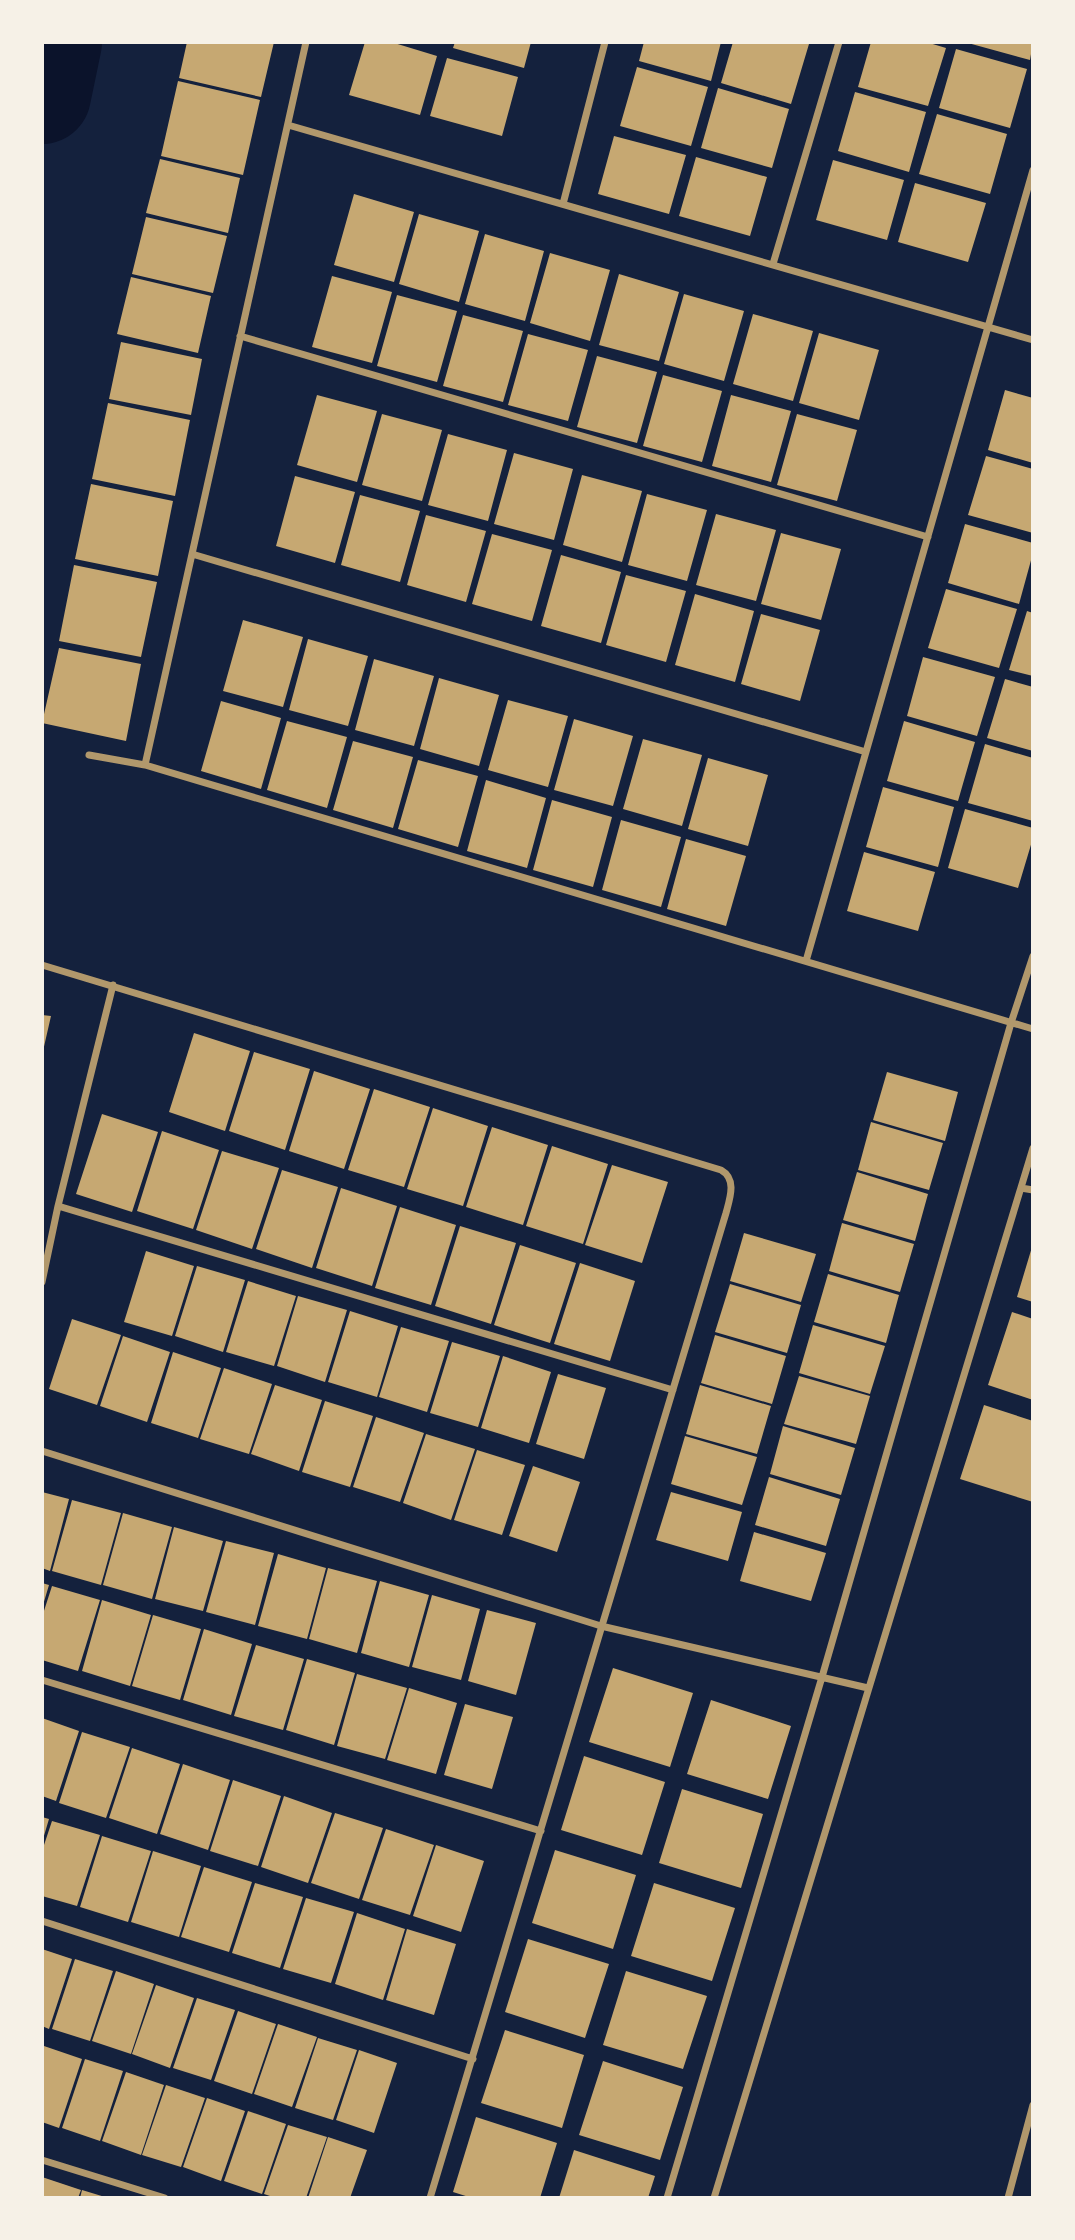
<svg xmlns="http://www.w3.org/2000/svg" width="1075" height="2240" viewBox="0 0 1075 2240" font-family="Inter,sans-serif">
<rect width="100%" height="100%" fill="#14213d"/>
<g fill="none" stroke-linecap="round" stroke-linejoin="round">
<!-- river -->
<path stroke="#0b132b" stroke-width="98" d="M 42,95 L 53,42"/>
</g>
<!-- building -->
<path fill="#c6a872" d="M 187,42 L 274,42 L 261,97 L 179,78 Z
M 365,42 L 391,42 L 437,56 L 420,115 L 349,95 Z
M 455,42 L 531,42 L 524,68 L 453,48 Z
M 644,42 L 721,42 L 711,81 L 639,61 Z
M 733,42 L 809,44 L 791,104 L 721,83 Z
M 871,42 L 926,42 L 946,48 L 928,106 L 858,87 Z
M 1033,42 L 1030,60 L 968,43 L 968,42 Z
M 956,49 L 1027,69 L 1010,128 L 939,108 Z
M 447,58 L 518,77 L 502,136 L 430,116 Z
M 637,67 L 708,87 L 691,146 L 620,126 Z
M 178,81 L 260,100 L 243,175 L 161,156 Z
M 718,88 L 789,109 L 772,168 L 701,148 Z
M 855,92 L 926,112 L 909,172 L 838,151 Z
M 937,114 L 1007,134 L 990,194 L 919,174 Z
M 614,136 L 686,155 L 669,214 L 598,194 Z
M 696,157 L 767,177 L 750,236 L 679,216 Z
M 160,159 L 240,178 L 228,233 L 146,213 Z
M 833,160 L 904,180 L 887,240 L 816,220 Z
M 915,183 L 986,203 L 968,262 L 898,242 Z
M 354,194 L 414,212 L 394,282 L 334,265 Z
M 419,214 L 479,231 L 459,302 L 399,284 Z
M 146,217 L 227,236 L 213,293 L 132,274 Z
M 485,234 L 544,251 L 525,321 L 465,304 Z
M 550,253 L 610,270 L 590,341 L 530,323 Z
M 619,274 L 679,292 L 659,361 L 599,345 Z
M 332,276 L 392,292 L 372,363 L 312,347 Z
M 131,277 L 211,296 L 198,353 L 117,334 Z
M 684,294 L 744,311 L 724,381 L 664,364 Z
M 397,295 L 457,311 L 437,382 L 377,366 Z
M 753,314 L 813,331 L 793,401 L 733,384 Z
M 463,315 L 523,331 L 503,402 L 443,386 Z
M 819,333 L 879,350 L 859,420 L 799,403 Z
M 528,334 L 588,350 L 568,421 L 508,405 Z
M 121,342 L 202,359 L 191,415 L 109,399 Z
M 597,356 L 657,372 L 637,443 L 577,427 Z
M 663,375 L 722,391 L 702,462 L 643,446 Z
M 1005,390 L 1033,398 L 1033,463 L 988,450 Z
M 317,395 L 377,411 L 357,482 L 297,465 Z
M 731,395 L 791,411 L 771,482 L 712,466 Z
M 108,403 L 190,420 L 175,496 L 92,479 Z
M 382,414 L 442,430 L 422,501 L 362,485 Z
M 797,414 L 857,430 L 837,501 L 777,485 Z
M 448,434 L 507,450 L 488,521 L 428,505 Z
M 514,453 L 573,469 L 554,540 L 494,524 Z
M 986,456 L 1033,469 L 1033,533 L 968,515 Z
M 582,475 L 642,491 L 622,562 L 563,545 Z
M 295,476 L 355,492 L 335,563 L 276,546 Z
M 91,484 L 173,501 L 158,576 L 75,559 Z
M 647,494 L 707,510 L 687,581 L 628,565 Z
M 360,495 L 420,511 L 400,582 L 341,565 Z
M 716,514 L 776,530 L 756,601 L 696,585 Z
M 426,515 L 486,531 L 466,602 L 407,585 Z
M 965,524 L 1033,543 L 1033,553 L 1019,604 L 948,583 Z
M 781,533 L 841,549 L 821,620 L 761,604 Z
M 492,534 L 552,550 L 532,621 L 472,604 Z
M 561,555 L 621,572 L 601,643 L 541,626 Z
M 74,565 L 157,582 L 141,657 L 59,641 Z
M 626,575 L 686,591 L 666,662 L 606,645 Z
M 946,589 L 1017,609 L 999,668 L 928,648 Z
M 695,594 L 754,611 L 735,682 L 675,665 Z
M 1027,611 L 1033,613 L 1033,676 L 1009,670 Z
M 761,614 L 820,630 L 800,701 L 741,684 Z
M 243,620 L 303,637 L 283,707 L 223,691 Z
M 308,639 L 368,656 L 348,726 L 289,710 Z
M 59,648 L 141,664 L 126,741 L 42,723 Z
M 923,657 L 995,677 L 977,736 L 907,716 Z
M 374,659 L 434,676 L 414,746 L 355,730 Z
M 439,678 L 499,695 L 479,766 L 420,749 Z
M 1005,679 L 1033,687 L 1033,751 L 987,738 Z
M 508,700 L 568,716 L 548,787 L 488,770 Z
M 221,701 L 281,718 L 261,789 L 201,771 Z
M 574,719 L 633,736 L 613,806 L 554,790 Z
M 287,721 L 347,737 L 327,808 L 267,790 Z
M 904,721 L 975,742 L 958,801 L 887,781 Z
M 643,739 L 702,755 L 682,826 L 623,809 Z
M 353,741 L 413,757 L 393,828 L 333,810 Z
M 985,744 L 1033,758 L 1033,821 L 968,803 Z
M 708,758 L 768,775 L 748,846 L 688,829 Z
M 418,760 L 478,776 L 458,847 L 398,829 Z
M 486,780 L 546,798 L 527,868 L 467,851 Z
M 883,787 L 954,807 L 938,867 L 866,847 Z
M 552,800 L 612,817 L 593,887 L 533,870 Z
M 965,809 L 1033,828 L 1033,838 L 1018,888 L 948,868 Z
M 621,820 L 681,837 L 661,907 L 602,890 Z
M 686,839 L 746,856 L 726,926 L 667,909 Z
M 864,852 L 935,872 L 918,931 L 847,911 Z
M 42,1015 L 51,1016 L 43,1051 L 42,1051 Z
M 194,1033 L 250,1051 L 225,1131 L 169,1112 Z
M 254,1052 L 310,1069 L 285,1150 L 229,1131 Z
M 314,1071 L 370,1089 L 344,1169 L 289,1151 Z
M 887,1072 L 958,1092 L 945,1141 L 873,1120 Z
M 374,1089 L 430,1107 L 404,1187 L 348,1170 Z
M 433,1108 L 488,1126 L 463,1206 L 407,1189 Z
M 102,1114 L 158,1132 L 132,1212 L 76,1194 Z
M 871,1122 L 943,1143 L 929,1190 L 858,1170 Z
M 492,1127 L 548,1145 L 523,1225 L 466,1207 Z
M 162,1131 L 219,1150 L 193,1229 L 137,1211 Z
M 552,1146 L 608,1164 L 583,1244 L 526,1226 Z
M 222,1151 L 279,1168 L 252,1249 L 196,1230 Z
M 612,1165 L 668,1182 L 642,1263 L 585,1245 Z
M 282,1170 L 338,1187 L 312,1268 L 256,1249 Z
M 857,1172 L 928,1194 L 915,1241 L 843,1220 Z
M 341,1188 L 397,1206 L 372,1286 L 316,1268 Z
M 400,1207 L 456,1225 L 431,1305 L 375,1288 Z
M 842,1223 L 914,1244 L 900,1292 L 829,1271 Z
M 460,1226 L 516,1243 L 491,1324 L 435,1306 Z
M 744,1233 L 816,1254 L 801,1302 L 730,1281 Z
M 520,1245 L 576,1263 L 550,1343 L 494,1325 Z
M 1032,1247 L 1033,1247 L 1033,1302 L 1017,1297 Z
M 146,1251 L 194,1266 L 172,1336 L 124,1322 Z
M 580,1263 L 635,1281 L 610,1361 L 554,1344 Z
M 197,1266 L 245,1280 L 223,1352 L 175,1336 Z
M 828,1274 L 899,1295 L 886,1343 L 814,1322 Z
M 248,1281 L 296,1296 L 274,1366 L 226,1352 Z
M 730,1284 L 801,1305 L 787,1353 L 715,1332 Z
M 298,1296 L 347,1310 L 325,1382 L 277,1366 Z
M 350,1311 L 398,1326 L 377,1397 L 328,1382 Z
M 1012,1312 L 1033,1319 L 1033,1400 L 988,1385 Z
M 72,1319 L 121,1335 L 97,1405 L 49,1389 Z
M 813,1325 L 885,1346 L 870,1394 L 799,1373 Z
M 401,1327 L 449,1341 L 427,1412 L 379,1397 Z
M 715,1335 L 786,1356 L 772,1404 L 701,1383 Z
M 123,1336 L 170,1352 L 147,1422 L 100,1406 Z
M 452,1342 L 500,1356 L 478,1427 L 430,1413 Z
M 173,1352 L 221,1368 L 198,1438 L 151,1423 Z
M 503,1356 L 551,1372 L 529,1443 L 481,1428 Z
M 224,1368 L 272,1384 L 249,1454 L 200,1439 Z
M 558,1374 L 606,1388 L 584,1459 L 536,1444 Z
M 799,1376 L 870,1396 L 856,1444 L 784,1424 Z
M 275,1385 L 322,1400 L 299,1471 L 251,1454 Z
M 700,1385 L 771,1406 L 757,1454 L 686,1434 Z
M 325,1401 L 373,1416 L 350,1487 L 302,1472 Z
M 984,1405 L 1033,1421 L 1033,1502 L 960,1479 Z
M 376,1417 L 424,1433 L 400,1502 L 353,1487 Z
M 783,1426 L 855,1448 L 841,1495 L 770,1474 Z
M 426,1434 L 475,1449 L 451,1520 L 403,1503 Z
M 685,1436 L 757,1457 L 742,1505 L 671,1484 Z
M 477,1450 L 525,1465 L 502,1535 L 454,1520 Z
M 533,1466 L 580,1482 L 557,1552 L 509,1536 Z
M 769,1477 L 840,1499 L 826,1546 L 755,1525 Z
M 42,1492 L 69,1499 L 50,1571 L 42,1568 Z
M 671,1492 L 742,1512 L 728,1561 L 656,1540 Z
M 72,1500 L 121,1513 L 101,1585 L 52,1571 Z
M 123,1513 L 172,1527 L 152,1599 L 103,1585 Z
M 174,1527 L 223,1541 L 203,1611 L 155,1599 Z
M 754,1532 L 826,1553 L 811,1601 L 740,1581 Z
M 226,1541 L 274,1553 L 255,1625 L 206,1612 Z
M 278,1554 L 326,1568 L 307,1639 L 258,1626 Z
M 328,1568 L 377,1581 L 357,1653 L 309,1639 Z
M 380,1581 L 429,1595 L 409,1667 L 361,1653 Z
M 42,1583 L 49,1585 L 43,1605 L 42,1605 Z
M 52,1586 L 100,1600 L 78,1671 L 42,1660 L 42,1617 Z
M 432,1595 L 480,1609 L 461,1680 L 412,1667 Z
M 102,1600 L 151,1615 L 130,1686 L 82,1671 Z
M 487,1610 L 536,1623 L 516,1695 L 468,1681 Z
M 153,1615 L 201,1629 L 180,1700 L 132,1686 Z
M 204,1629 L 252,1644 L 231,1715 L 183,1700 Z
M 256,1645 L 304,1659 L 283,1730 L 234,1716 Z
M 307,1659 L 355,1673 L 334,1745 L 286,1730 Z
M 613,1668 L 693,1693 L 670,1767 L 589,1742 Z
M 357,1674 L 407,1688 L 385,1759 L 337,1746 Z
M 409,1688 L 457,1703 L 436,1774 L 387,1760 Z
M 711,1700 L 791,1726 L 768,1799 L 687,1774 Z
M 465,1704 L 513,1717 L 492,1789 L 444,1775 Z
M 42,1718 L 79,1731 L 56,1801 L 42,1796 Z
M 82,1732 L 130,1747 L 106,1818 L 59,1803 Z
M 132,1748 L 180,1764 L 157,1834 L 109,1818 Z
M 584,1756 L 665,1782 L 642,1855 L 561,1830 Z
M 183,1764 L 230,1780 L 208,1850 L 160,1834 Z
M 233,1780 L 281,1796 L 258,1866 L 210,1851 Z
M 682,1789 L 763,1814 L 741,1888 L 659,1863 Z
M 284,1796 L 332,1813 L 308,1883 L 261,1867 Z
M 335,1813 L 383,1828 L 359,1899 L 311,1883 Z
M 42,1817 L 49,1819 L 43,1839 L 42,1839 Z
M 52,1821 L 100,1835 L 77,1906 L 42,1896 L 42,1851 Z
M 386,1829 L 434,1845 L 410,1915 L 362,1900 Z
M 102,1836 L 151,1851 L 128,1922 L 80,1907 Z
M 436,1845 L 484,1861 L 461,1932 L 413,1916 Z
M 555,1850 L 636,1875 L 613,1949 L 532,1923 Z
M 153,1851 L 201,1866 L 179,1937 L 131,1922 Z
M 204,1867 L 252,1882 L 229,1952 L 181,1937 Z
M 255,1883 L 303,1897 L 280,1968 L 232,1953 Z
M 654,1883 L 735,1908 L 712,1981 L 631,1956 Z
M 306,1898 L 354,1912 L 331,1983 L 283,1969 Z
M 357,1913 L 405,1929 L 383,2000 L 335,1984 Z
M 407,1929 L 456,1944 L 434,2015 L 386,2000 Z
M 528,1939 L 609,1964 L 585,2038 L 505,2012 Z
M 42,1949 L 72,1959 L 49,2029 L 42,2026 Z
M 75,1959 L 113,1971 L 90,2041 L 52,2029 Z
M 116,1971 L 154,1984 L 131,2054 L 92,2041 Z
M 626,1971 L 707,1996 L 683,2069 L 603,2045 Z
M 156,1985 L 194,1998 L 170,2068 L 132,2054 Z
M 197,1998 L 235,2010 L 211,2080 L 173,2068 Z
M 238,2011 L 276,2024 L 252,2094 L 214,2081 Z
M 278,2024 L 317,2037 L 292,2107 L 254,2094 Z
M 505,2030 L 584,2055 L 562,2128 L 481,2103 Z
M 318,2038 L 357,2050 L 333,2120 L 295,2108 Z
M 44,2046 L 82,2059 L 59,2128 L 42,2122 L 42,2053 Z
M 359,2050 L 397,2063 L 374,2133 L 336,2120 Z
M 85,2059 L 123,2071 L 100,2141 L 62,2128 Z
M 603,2061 L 683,2087 L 660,2160 L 579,2135 Z
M 126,2072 L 164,2085 L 141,2155 L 102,2141 Z
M 166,2085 L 205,2098 L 181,2167 L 142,2155 Z
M 207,2098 L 245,2111 L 221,2181 L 183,2167 Z
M 248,2111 L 286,2124 L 262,2194 L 224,2181 Z
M 476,2117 L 557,2143 L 540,2198 L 472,2198 L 453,2192 Z
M 288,2125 L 327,2137 L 306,2198 L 276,2198 L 264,2194 Z
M 328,2137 L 367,2150 L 350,2198 L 308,2198 Z
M 574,2150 L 655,2176 L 648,2198 L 559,2198 Z
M 42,2177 L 81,2190 L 78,2198 L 42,2198 Z
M 82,2190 L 105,2197 L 105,2198 L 80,2198 Z"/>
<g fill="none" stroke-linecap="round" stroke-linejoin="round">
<!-- minor -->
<path stroke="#b1986c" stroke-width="7" d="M 288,125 L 1033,340
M 563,204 L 605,42
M 773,264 L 839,42
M 240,336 L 928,537
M 192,554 L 866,752
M 89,755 L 145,765 L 1033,1029
M 145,765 L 306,42
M 806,961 L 1033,170
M 42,965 L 721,1170 C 737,1179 730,1198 726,1213 L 430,2198
M 1021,1188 L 1033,1190
M 58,1206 L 673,1390
M 42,1282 L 58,1206 L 113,985
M 42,1451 L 601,1626 L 868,1688
M 42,1680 L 541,1831
M 42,1921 L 473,2059
M 42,2160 L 165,2198
M 667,2198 L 822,1677 L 1011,1023 L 1033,956
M 714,2198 L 1033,1148
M 1008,2198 L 1033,2105"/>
</g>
<!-- border -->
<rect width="1075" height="2240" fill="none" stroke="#f6f1e7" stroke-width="88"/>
</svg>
